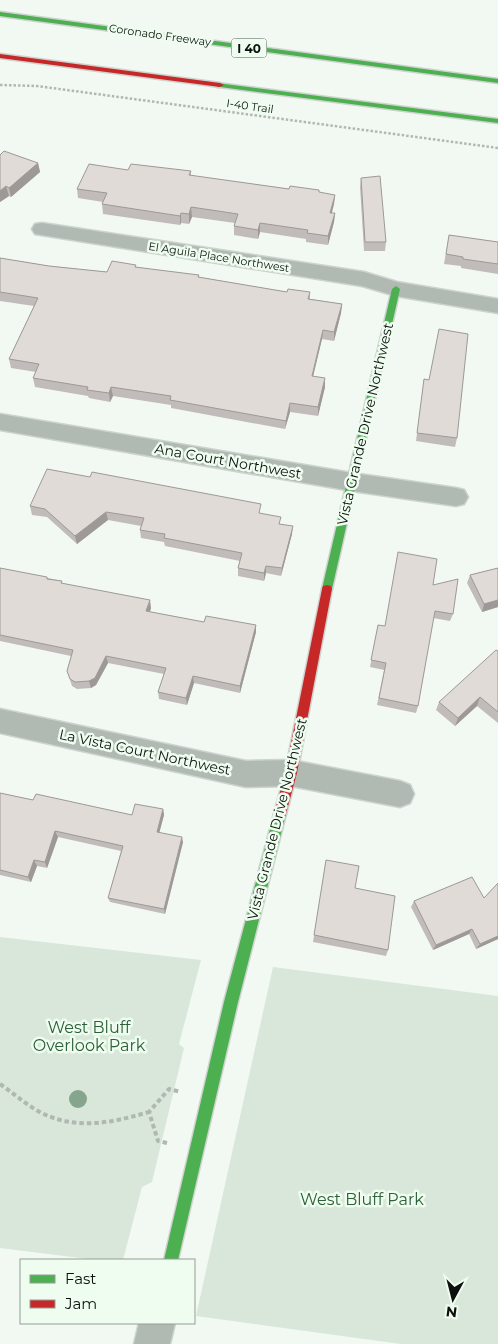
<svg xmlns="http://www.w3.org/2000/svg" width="498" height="1344" viewBox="0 0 498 1344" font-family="Montserrat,sans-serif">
<rect width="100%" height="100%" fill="#f2f9f3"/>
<!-- green -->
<path fill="#d8e7da" d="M 0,937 L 201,960 L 179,1044 L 184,1048 L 152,1182 L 142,1187 L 123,1260 L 96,1260 L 0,1248 Z
M 273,967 L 498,996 L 498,1344 L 401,1344 L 196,1316 Z"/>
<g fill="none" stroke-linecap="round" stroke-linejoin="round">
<defs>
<path id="street" d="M 42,223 L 364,272 L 397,282 L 498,299 L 498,313 L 396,296 L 362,286 L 35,234 L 32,229 L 35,224 Z
M 0,414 L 352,473 L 456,488 L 464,490 L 468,497 L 464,504 L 456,506 L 352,491 L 0,430 Z
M 0,709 L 246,761 L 291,760 L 400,781 L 410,785 L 414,794 L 410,803 L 400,807 L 291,786 L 246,787 L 0,733 Z
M 139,1323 L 175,1323 L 170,1344 L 134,1344 Z"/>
<path id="fast" d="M 0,12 L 498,79 L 498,83 L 0,16 Z
M 217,83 L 498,119 L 498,123 L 220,87 L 217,87 Z
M 396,286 L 400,289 L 332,589 L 331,592 L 323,592 L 322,589 L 392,289 Z
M 280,808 L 284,810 L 286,814 L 238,1002 L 178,1260 L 164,1260 L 224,1002 L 274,814 L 276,810 Z"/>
<path id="jam" d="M 0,54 L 220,83 L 224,85 L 220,87 L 0,58 Z
M 327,585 L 331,586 L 332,589 L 297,773 L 286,814 L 284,818 L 280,820 L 276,818 L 274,814 L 285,773 L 322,589 L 323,586 Z"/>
</defs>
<!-- street casing -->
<use href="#street" stroke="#ced3cf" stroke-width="3"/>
<!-- fast casing -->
<use href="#fast" stroke="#ced3cf" stroke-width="3"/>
<!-- jam casing -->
<use href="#jam" stroke="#ced3cf" stroke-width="3"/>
<!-- path-far1 -->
<path stroke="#b0b8b1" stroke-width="2.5" stroke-dasharray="2.5 2" stroke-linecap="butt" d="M 0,85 L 37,86 L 498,148"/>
<!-- path -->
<path stroke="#b0b8b1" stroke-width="4" stroke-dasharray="4.5 3" stroke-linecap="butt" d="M 0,1084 C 13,1093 24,1103 38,1111 C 74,1131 111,1123 149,1112
M 167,1143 L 158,1141 L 149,1112 L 169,1089 L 181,1092"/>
<!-- street -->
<use href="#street" fill="#b0b9b2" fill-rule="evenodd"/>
<!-- fast -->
<use href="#fast" fill="#4caf50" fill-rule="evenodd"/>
<!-- jam -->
<use href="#jam" fill="#c62828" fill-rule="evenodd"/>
</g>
<!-- trees -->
<circle fill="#86a58d" cx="78" cy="1099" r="9"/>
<!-- wall -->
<path fill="#c1bcb9" d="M 0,155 L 38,163 L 40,172 L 11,197 L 9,196 L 0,202 Z
M 128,170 L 191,171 L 191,176 L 289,189 L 335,195 L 334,204 L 332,213 L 335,213 L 334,222 L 328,245 L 306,242 L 306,239 L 260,232 L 258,239 L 234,235 L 234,226 L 235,223 L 192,217 L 189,224 L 181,223 L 180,225 L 103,214 L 102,204 L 103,202 L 78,198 L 77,189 Z
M 361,178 L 386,242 L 385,251 L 364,251 L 360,187 Z
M 449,235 L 498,242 L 498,274 L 461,268 L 461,266 L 444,264 Z
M 0,258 L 49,266 L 107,272 L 136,267 L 199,277 L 287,292 L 310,292 L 310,299 L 342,304 L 341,313 L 334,341 L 322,339 L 313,376 L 325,387 L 318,416 L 290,412 L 285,429 L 171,408 L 171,405 L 113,396 L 110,402 L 89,398 L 88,396 L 35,387 L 33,378 L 36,372 L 11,368 L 9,359 L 34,306 L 0,301 Z
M 424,379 L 457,438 L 455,447 L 416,441 Z
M 30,506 L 260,513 L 280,524 L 292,534 L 281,576 L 266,573 L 264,581 L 238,576 L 238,568 L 240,561 L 165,546 L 164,542 L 141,538 L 140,530 L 141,526 L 108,520 L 77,544 L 47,517 L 32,515 Z
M 0,568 L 62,581 L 62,583 L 151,608 L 150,612 L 204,622 L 256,625 L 256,632 L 240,693 L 194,683 L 187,705 L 159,699 L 158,692 L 164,674 L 108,663 L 96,685 L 91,688 L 77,689 L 72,686 L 67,671 L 71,656 L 0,641 Z
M 498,568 L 498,607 L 482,612 L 467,583 L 470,575 Z
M 433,585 L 453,614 L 450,621 L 433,618 L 418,706 L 416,713 L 377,705 L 384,670 L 370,667 L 378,625 L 385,626 Z
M 498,651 L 498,723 L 477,706 L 455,726 L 436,710 L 439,702 Z
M 0,793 L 33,800 L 132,815 L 163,809 L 164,815 L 159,832 L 183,842 L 165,914 L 110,902 L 108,898 L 121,851 L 58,837 L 47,868 L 37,866 L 31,882 L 0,875 Z
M 326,860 L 355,888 L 388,950 L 386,956 L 313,942 Z
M 498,883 L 498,939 L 476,949 L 469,934 L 433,950 L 411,907 L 414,901 L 484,898 Z"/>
<!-- shaded-wall -->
<path fill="#9d9996" d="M 38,163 L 40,172 L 11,197 L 9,188 Z
M 6,186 L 9,196 L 0,202 L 0,191 Z
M 335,195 L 334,204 L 329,222 L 330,213 Z
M 191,207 L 192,217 L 189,224 L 189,214 Z
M 181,213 L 181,223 L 180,225 L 180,216 Z
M 335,213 L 334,222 L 328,245 L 328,236 Z
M 260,223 L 260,232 L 258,239 L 258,230 Z
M 342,304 L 341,313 L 334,341 L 334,332 Z
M 323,330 L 322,339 L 311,385 L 312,376 Z
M 325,378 L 325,387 L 318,416 L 318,407 Z
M 111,387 L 113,396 L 110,402 L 109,393 Z
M 290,403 L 290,412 L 285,429 L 286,421 Z
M 106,512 L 108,520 L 77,544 L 75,536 Z
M 293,526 L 292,534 L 281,576 L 282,568 Z
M 266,566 L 266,573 L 264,581 L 264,573 Z
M 150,600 L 151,608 L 147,619 L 146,611 Z
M 498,600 L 498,607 L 482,612 L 484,604 Z
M 256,625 L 256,632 L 240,693 L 240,686 Z
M 106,656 L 108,663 L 96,685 L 91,688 L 89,681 Z
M 193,676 L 194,683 L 187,705 L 186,698 Z
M 480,697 L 477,706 L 455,726 L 458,718 Z
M 163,809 L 164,815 L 158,838 L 157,832 Z
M 55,831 L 58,837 L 47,868 L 45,862 Z
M 182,837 L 183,842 L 165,914 L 164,909 Z
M 34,860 L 37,866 L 31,882 L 28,877 Z
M 472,929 L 469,934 L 433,950 L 436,945 Z
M 498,936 L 498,939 L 476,949 L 480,944 Z"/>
<!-- building -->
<path fill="#e0dbd7" stroke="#9d9996" d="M 4,151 L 38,163 L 9,188 L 6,186 L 0,191 L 0,155 Z
M 89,164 L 128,170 L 131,164 L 191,171 L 189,175 L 289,189 L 290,186 L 319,190 L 319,192 L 335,195 L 330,213 L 335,213 L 328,236 L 307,233 L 308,230 L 260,223 L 258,230 L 234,226 L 238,214 L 191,207 L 189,214 L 181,213 L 180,216 L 102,204 L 107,193 L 77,189 Z
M 380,176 L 386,242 L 365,242 L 361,178 Z
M 449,235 L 498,242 L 498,264 L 463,259 L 463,257 L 446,254 Z
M 0,258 L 49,266 L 107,272 L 112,261 L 136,265 L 135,267 L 199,275 L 198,277 L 287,292 L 288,289 L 310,292 L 308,299 L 342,304 L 334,332 L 323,330 L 312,376 L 325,378 L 318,407 L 290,403 L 286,421 L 170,400 L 171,396 L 111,387 L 109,393 L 87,390 L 88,387 L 33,378 L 39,364 L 9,359 L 38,298 L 0,292 Z
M 439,329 L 468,334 L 457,438 L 417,433 L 424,379 L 429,380 Z
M 47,469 L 90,477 L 92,472 L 261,504 L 259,513 L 281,517 L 279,524 L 293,526 L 282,568 L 266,566 L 264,573 L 238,568 L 242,553 L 164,538 L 165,534 L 140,530 L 144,518 L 106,512 L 75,536 L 45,509 L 30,506 Z
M 398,552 L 437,559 L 433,585 L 458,579 L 453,614 L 435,611 L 418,706 L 379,698 L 386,663 L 371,660 L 378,625 L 385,626 Z
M 0,568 L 47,577 L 47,579 L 62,581 L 61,583 L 150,600 L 146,611 L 204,622 L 206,616 L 256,625 L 240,686 L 193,676 L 186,698 L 158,692 L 166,668 L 106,656 L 95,678 L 89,681 L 75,682 L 70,679 L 67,671 L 73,650 L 0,635 Z
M 498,568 L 498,600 L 484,604 L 470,575 Z
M 496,650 L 498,651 L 498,712 L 480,697 L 458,718 L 439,702 Z
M 0,793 L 33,800 L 36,794 L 132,815 L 135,804 L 163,809 L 157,832 L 182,837 L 164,909 L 108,898 L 123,846 L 55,831 L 45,862 L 34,860 L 28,877 L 0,870 Z
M 326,860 L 359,866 L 355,888 L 395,896 L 388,950 L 314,935 Z
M 472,877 L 484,898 L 498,883 L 498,936 L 480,944 L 472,929 L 436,945 L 414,901 Z"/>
<g text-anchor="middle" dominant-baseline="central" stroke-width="5" stroke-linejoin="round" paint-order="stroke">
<!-- far-street labels -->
<g font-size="11" fill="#0c110d" stroke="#effcf0">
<text transform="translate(160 35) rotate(8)">Coronado Freeway</text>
<text transform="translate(250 106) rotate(8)">I-40 Trail</text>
<text transform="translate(219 257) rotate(9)">El Aguila Place Northwest</text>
</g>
<!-- shield labels -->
<rect fill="#effcf0" stroke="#505851" stroke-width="1" x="231.5" y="38.5" width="35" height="19" rx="4"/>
<g font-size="12" font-weight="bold" fill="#0c110d">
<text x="249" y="48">I 40</text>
</g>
<!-- street labels -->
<g font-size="14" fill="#0c110d" stroke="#effcf0">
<text transform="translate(365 424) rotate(-77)">Vista Grande Drive Northwest</text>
<text transform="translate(228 461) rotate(10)">Ana Court Northwest</text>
<text transform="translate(145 752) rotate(12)">La Vista Court Northwest</text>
<text transform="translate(277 819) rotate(-76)">Vista Grande Drive Northwest</text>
</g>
<!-- near-park labels -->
<g font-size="16" fill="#2d6039" stroke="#effcf0">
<text x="89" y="1027">West Bluff<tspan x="89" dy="18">Overlook Park</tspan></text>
<text x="362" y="1199">West Bluff Park</text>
</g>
</g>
<!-- legend -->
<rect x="20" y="1259" width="175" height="65" fill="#effcf0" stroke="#949e95"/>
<rect x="30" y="1275" width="25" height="8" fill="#4caf50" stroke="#949e95"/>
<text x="65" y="1284" font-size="15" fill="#0c110d">Fast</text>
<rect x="30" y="1300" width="25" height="8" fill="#c62828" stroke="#949e95"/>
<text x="65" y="1309" font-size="15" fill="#0c110d">Jam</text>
<!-- north arrow -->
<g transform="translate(453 1299) rotate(187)" stroke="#effcf0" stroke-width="4" paint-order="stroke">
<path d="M0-4L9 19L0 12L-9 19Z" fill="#0c110d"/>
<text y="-8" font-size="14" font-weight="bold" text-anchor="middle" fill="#0c110d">N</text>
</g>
</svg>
